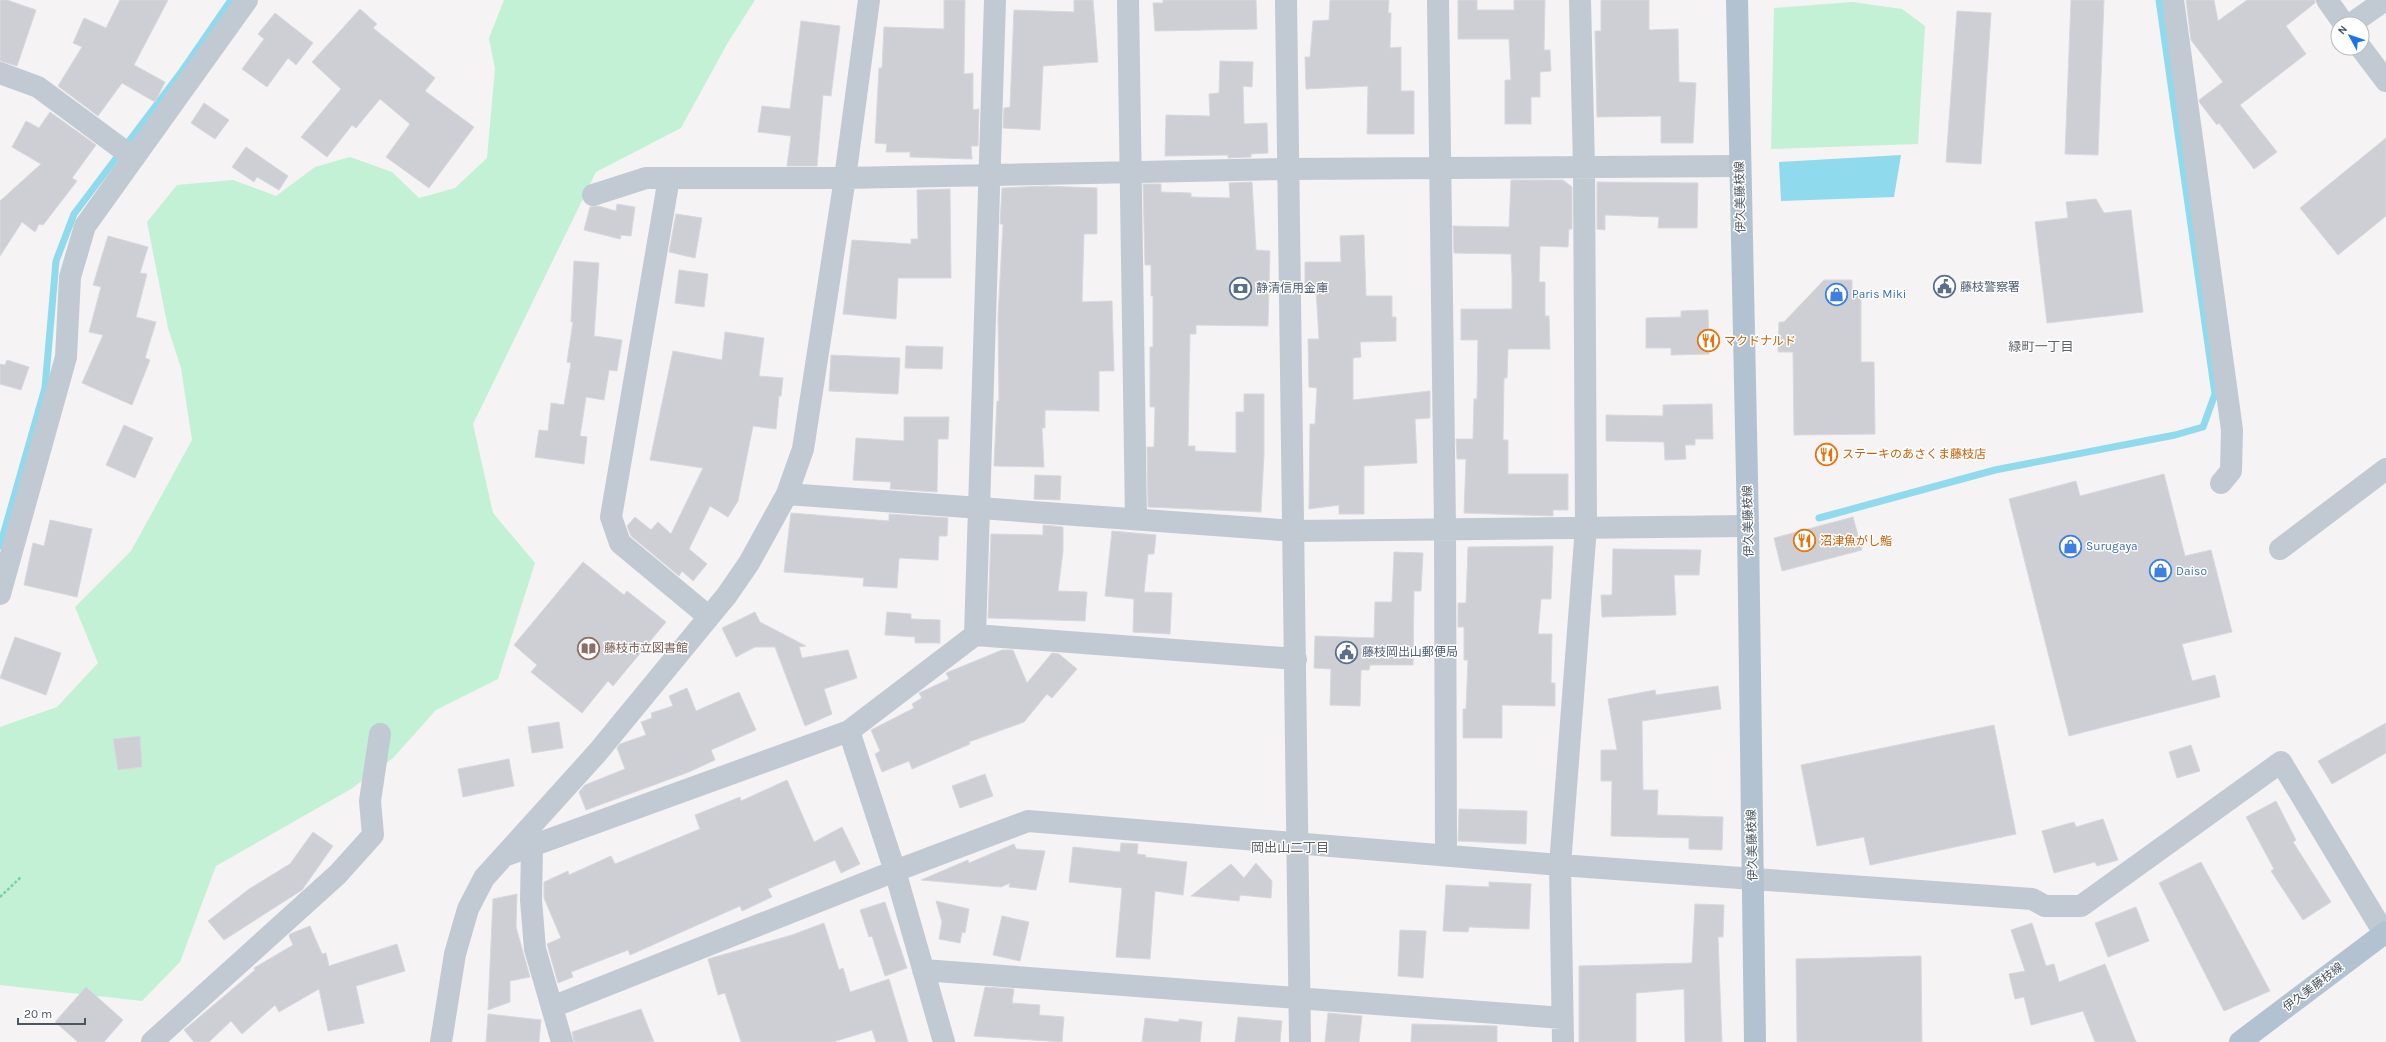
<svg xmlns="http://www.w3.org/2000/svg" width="2386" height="1042" viewBox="0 0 2386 1042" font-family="Karla,'Noto Sans JP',sans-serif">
<rect width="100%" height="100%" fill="#f5f3f3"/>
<!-- green -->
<path fill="#c3f1d5" d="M 504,0 L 755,0 L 727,44 L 681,128 L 596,172 L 473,424 L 493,513 L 535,563 L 498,679 L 436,710 L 393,758 L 351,789 L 216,866 L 180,962 L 142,1001 L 0,985 L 0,727 L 57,707 L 98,663 L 75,607 L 131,551 L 192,440 L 181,368 L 168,328 L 147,222 L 177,185 L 233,180 L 276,196 L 315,167 L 350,157 L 392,172 L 419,198 L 455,188 L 487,158 L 495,69 L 489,38 Z
M 1852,2 L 1902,9 L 1925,26 L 1918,144 L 1771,149 L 1774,8 Z"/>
<!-- water -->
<path fill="#90daee" d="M 1901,155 L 1894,197 L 1781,201 L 1779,162 Z"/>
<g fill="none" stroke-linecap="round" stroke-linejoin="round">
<!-- stream -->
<path stroke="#90daee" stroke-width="7" d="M 1819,518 L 1995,470 L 2175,435 L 2203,427 L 2215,394 L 2159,0
M 0,546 L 45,388 L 56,261 L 74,214 L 182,71 L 231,0"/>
</g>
<!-- building -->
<path fill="#cdcfd5" stroke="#d7d9de" d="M 0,0 L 7,0 L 36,10 L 17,66 L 0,61 Z
M 120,0 L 168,0 L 134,65 L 165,82 L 155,102 L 122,83 L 98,116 L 58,86 L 82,47 L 73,43 L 84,18 L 106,28 Z
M 944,0 L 965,0 L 964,74 L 973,73 L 973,110 L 979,109 L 978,146 L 971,146 L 972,159 L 910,157 L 910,152 L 886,152 L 887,144 L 875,143 L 879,68 L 882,68 L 884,27 L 944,29 Z
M 1074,0 L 1093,0 L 1098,62 L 1043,66 L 1040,130 L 1003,128 L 1004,108 L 1010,107 L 1014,10 L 1074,12 Z
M 1163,0 L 1256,0 L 1257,29 L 1155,31 L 1153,3 L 1163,3 Z
M 1330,0 L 1389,0 L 1388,13 L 1391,13 L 1390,48 L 1401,47 L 1401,91 L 1414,91 L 1414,134 L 1367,134 L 1368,86 L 1306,89 L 1305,57 L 1310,57 L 1313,21 L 1329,20 Z
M 1458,0 L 1477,0 L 1477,10 L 1514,10 L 1514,0 L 1545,0 L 1544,50 L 1550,50 L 1551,71 L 1540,72 L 1540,97 L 1531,97 L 1531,124 L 1505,124 L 1505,80 L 1511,80 L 1509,39 L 1458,39 Z
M 1601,0 L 1649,0 L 1649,30 L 1678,29 L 1679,82 L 1696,83 L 1693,143 L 1661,143 L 1661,116 L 1597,117 L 1595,31 L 1601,31 Z
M 2071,0 L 2104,0 L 2098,155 L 2065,154 Z
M 2186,0 L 2214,0 L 2218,21 L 2247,0 L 2315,0 L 2315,3 L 2286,26 L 2306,54 L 2240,105 L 2277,152 L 2254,169 L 2219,123 L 2217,125 L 2200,103 L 2199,100 L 2223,82 L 2191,40 Z
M 360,9 L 377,24 L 373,28 L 435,78 L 425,91 L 474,127 L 429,188 L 386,157 L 410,124 L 380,99 L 356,128 L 352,125 L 327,157 L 301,137 L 341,89 L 312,62 Z
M 1957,11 L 1991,13 L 1981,164 L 1946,162 Z
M 275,13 L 313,43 L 296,65 L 288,58 L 267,87 L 242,69 L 264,39 L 258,34 Z
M 801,21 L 840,26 L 831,96 L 823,95 L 817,166 L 787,166 L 791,136 L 758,132 L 762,106 L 790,109 Z
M 1220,61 L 1253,62 L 1252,87 L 1243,86 L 1244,124 L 1267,123 L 1268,153 L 1251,154 L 1251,157 L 1228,158 L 1228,155 L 1165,156 L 1166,115 L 1210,116 L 1209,94 L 1219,93 Z
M 204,103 L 229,120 L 215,139 L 191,123 Z
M 50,112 L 96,145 L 72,178 L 77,181 L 43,225 L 39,224 L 35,232 L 22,222 L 0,256 L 0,201 L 41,164 L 12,147 L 26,121 L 39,128 Z
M 2386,138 L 2386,216 L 2338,255 L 2300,208 Z
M 246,147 L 288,176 L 279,190 L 257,177 L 254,182 L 232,167 Z
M 1511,180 L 1563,180 L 1572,187 L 1572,229 L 1569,229 L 1568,247 L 1540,246 L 1539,282 L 1545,282 L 1545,316 L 1549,316 L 1550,349 L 1508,349 L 1507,378 L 1504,378 L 1503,440 L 1508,440 L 1508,474 L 1568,474 L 1568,510 L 1553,510 L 1553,516 L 1464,513 L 1466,459 L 1457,459 L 1456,439 L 1473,439 L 1474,399 L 1477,399 L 1478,340 L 1461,340 L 1461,309 L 1512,309 L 1512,276 L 1511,254 L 1454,253 L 1453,226 L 1509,227 Z
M 1252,182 L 1256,250 L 1270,251 L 1268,326 L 1196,325 L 1196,334 L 1190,334 L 1188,446 L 1195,446 L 1195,451 L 1236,453 L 1236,412 L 1244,412 L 1244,394 L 1264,394 L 1264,454 L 1261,512 L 1148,507 L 1147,447 L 1154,447 L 1155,407 L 1150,407 L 1150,347 L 1153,347 L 1153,296 L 1151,296 L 1151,265 L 1145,265 L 1143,184 L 1161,184 L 1161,192 L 1191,193 L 1191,197 L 1230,198 L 1229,183 Z
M 1597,182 L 1698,183 L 1697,228 L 1658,228 L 1659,217 L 1605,215 L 1605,230 L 1597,229 Z
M 1045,186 L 1097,188 L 1097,234 L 1084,234 L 1082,302 L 1112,301 L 1114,371 L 1099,371 L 1099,411 L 1045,410 L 1045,428 L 1042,428 L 1044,467 L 994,466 L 997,401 L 999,401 L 998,316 L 1003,224 L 1000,224 L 1002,188 Z
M 950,189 L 951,278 L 898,278 L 896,319 L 843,314 L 852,240 L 911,244 L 911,239 L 918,239 L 917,190 Z
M 2096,199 L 2104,213 L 2131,210 L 2143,312 L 2047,323 L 2035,222 L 2068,218 L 2066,202 Z
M 617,204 L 635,207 L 631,236 L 621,235 L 620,239 L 584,230 L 590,207 L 598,206 L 616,211 Z
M 676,214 L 702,218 L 695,258 L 669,252 Z
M 1364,235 L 1366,296 L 1392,296 L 1392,317 L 1396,317 L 1396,341 L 1360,342 L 1361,357 L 1353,358 L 1353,400 L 1430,391 L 1430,418 L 1415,419 L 1417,463 L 1364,466 L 1364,514 L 1339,514 L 1339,505 L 1309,509 L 1310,424 L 1315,424 L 1317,388 L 1309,387 L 1308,339 L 1319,339 L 1316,289 L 1305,289 L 1305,262 L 1341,262 L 1340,236 Z
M 108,236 L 148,247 L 140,273 L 147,274 L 136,317 L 156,322 L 145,358 L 150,360 L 132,405 L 82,383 L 103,335 L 89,332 L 101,287 L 93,285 Z
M 574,261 L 599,263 L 594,336 L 622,340 L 617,371 L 609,370 L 604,400 L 586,397 L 580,436 L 587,437 L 584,464 L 535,457 L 539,430 L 548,431 L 551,403 L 564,405 L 571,363 L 567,362 L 573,322 L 571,322 Z
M 679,270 L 708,274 L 704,307 L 675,303 Z
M 1824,280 L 1852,280 L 1852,292 L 1861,292 L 1861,362 L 1874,362 L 1875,434 L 1794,435 L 1793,352 L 1778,352 L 1779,322 L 1784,322 Z
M 1708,310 L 1709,354 L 1671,355 L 1671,348 L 1646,348 L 1646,318 L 1681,317 L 1681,311 Z
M 725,332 L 764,338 L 759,376 L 783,378 L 781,396 L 779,396 L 776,429 L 753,426 L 738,501 L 728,517 L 710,506 L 689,549 L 707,564 L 693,581 L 682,571 L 679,576 L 631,536 L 627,526 L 635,517 L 651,530 L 658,522 L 671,534 L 703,468 L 650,460 L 673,351 L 722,360 Z
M 906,346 L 943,347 L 942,369 L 905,368 Z
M 831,355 L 900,358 L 898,394 L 829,391 Z
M 7,360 L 29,367 L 21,390 L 0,384 L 0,364 L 5,365 Z
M 1712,404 L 1713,439 L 1695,439 L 1695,445 L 1685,445 L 1686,459 L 1665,460 L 1664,442 L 1606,441 L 1606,415 L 1663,416 L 1663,405 Z
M 904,417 L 949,417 L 948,439 L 938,439 L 937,492 L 890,489 L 891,482 L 853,480 L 856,438 L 904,441 Z
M 124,425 L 153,438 L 135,478 L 106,465 Z
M 2164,474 L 2185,556 L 2211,550 L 2232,632 L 2182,644 L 2192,681 L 2215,675 L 2220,697 L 2069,736 L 2009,499 L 2076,481 L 2080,496 Z
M 1035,475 L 1061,476 L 1060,500 L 1034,499 Z
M 791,513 L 889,521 L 889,514 L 948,518 L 947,536 L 939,536 L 938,560 L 899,558 L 897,588 L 863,586 L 864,578 L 784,572 Z
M 1853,517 L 1862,550 L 1782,571 L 1774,538 Z
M 50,520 L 92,529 L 77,597 L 24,585 L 33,543 L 44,546 Z
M 1043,525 L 1063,527 L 1063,551 L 1058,591 L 1087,592 L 1085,621 L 988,618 L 991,534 L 1043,535 Z
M 1112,531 L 1156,535 L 1154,554 L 1148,554 L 1144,592 L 1172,593 L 1170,634 L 1133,632 L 1134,599 L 1105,596 Z
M 1553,546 L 1551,599 L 1541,599 L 1538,634 L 1552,634 L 1551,683 L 1555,683 L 1555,706 L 1502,705 L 1502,738 L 1463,738 L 1463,709 L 1466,709 L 1468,660 L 1464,660 L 1464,627 L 1458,627 L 1458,603 L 1466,603 L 1468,547 Z
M 1613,549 L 1701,550 L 1699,575 L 1674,575 L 1676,615 L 1602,617 L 1601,595 L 1612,595 Z
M 1394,552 L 1423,553 L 1421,591 L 1414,591 L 1413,665 L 1370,665 L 1369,670 L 1361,670 L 1360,706 L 1330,705 L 1331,669 L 1314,668 L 1315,636 L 1374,638 L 1375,602 L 1392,602 Z
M 583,562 L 624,595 L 627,591 L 666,622 L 613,686 L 608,681 L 582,713 L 531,672 L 537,665 L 514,645 Z
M 755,612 L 760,622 L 806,646 L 799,647 L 802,658 L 848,650 L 857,678 L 824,689 L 832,714 L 805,726 L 775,647 L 755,647 L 736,657 L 722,628 Z
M 887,612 L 911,614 L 911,619 L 940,620 L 940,643 L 915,643 L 915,637 L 885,635 Z
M 15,637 L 61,653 L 46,695 L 0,678 Z
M 1002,650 L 1013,650 L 1027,683 L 1052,653 L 1059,654 L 1077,669 L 1052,698 L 1047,694 L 1024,722 L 969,742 L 970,744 L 912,769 L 909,761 L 882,772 L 875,754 L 880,751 L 871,730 L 914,708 L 912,704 L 922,698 L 919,693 L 949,679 L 946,673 Z
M 1718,686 L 1721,709 L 1642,721 L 1643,790 L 1658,790 L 1657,815 L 1723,817 L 1722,850 L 1689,849 L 1689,838 L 1611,836 L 1612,781 L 1601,781 L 1601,750 L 1617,750 L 1608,699 L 1655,690 L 1656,695 Z
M 687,688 L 696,711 L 739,692 L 756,730 L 711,750 L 715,760 L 689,772 L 586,810 L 579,792 L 585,785 L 625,769 L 617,748 L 620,744 L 646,735 L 641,722 L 652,718 L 651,713 L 673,706 L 669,696 Z
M 559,722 L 563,748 L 532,753 L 528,727 Z
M 2386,723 L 2386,753 L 2332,784 L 2318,761 Z
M 1994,725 L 2016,834 L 1870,865 L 1864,837 L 1817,846 L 1801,765 Z
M 140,736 L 142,767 L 118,770 L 113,739 Z
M 2191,745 L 2200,771 L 2177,778 L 2169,752 Z
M 509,759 L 514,786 L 463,797 L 458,769 Z
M 985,774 L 993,796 L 960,808 L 952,786 Z
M 787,780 L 814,842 L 842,827 L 860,864 L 841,873 L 835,860 L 768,889 L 772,897 L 742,911 L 740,906 L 630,955 L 628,950 L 571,972 L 573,977 L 558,983 L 547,944 L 561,938 L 544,898 L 544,882 L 568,871 L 569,875 L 611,856 L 615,864 L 700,829 L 695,815 L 740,797 L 741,801 Z
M 2276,801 L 2296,840 L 2293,842 L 2331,902 L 2303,920 L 2271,871 L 2274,869 L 2246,817 Z
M 1459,809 L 1527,811 L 1526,844 L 1458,841 Z
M 2103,819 L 2118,860 L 2097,866 L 2095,862 L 2054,873 L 2042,831 L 2074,822 L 2076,827 Z
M 313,832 L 333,846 L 302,890 L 224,940 L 208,921 L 249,889 L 290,864 Z
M 1121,843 L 1138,844 L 1137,854 L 1146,855 L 1145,857 L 1187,862 L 1183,895 L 1155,891 L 1150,959 L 1116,957 L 1122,888 L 1069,882 L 1073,847 L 1120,852 Z
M 1014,844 L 1016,849 L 1045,851 L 1036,890 L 1009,887 L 1010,883 L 1001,887 L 921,880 L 968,860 L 969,863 Z
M 2201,862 L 2270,991 L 2224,1011 L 2159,883 Z
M 1256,863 L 1272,881 L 1271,898 L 1240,895 L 1239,901 L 1191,896 L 1231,864 L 1244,878 Z
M 1489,882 L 1531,884 L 1529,929 L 1469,927 L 1468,932 L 1443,931 L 1446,885 L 1489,887 Z
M 517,894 L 516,927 L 530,977 L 510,981 L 510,1002 L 488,1010 L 493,899 Z
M 936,901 L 969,909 L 965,933 L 962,932 L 960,943 L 939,939 L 942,922 Z
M 885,902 L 907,968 L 885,976 L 872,936 L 869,937 L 860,910 Z
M 1695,904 L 1724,905 L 1723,937 L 1718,937 L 1722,1042 L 1685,1042 L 1684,989 L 1636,993 L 1636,1042 L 1579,1042 L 1579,966 L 1692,963 Z
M 2136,907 L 2149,941 L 2108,957 L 2095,923 Z
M 1002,916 L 1029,922 L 1020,961 L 993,955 Z
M 824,923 L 839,970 L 843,968 L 850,992 L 889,979 L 908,1042 L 876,1042 L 872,1030 L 833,1042 L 741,1042 L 725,993 L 718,995 L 708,959 L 792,935 Z
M 2032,923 L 2046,966 L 2054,964 L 2059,982 L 2105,964 L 2136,1042 L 2095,1042 L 2083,1011 L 2031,1025 L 2024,997 L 2015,999 L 2009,974 L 2025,971 L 2011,930 Z
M 310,926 L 322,954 L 326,953 L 329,966 L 397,944 L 405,971 L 356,986 L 364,1023 L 328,1031 L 319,989 L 279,1012 L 275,1005 L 242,1034 L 231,1021 L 209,1042 L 194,1042 L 184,1030 L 255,970 L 254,968 L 293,945 L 289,936 L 290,934 Z
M 1400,930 L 1426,931 L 1423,978 L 1398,976 Z
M 1921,956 L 1922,1042 L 1797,1042 L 1796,959 Z
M 86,987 L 123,1020 L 104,1042 L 78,1042 L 55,1022 Z
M 985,987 L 1014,989 L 1012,1003 L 1040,1005 L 1039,1015 L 1064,1017 L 1062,1042 L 974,1036 Z
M 641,1009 L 654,1042 L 574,1042 L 572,1032 Z
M 1328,1013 L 1362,1016 L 1359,1042 L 1325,1042 Z
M 488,1014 L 541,1020 L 539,1042 L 486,1042 Z
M 1238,1017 L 1282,1021 L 1280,1042 L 1235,1042 Z
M 1145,1018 L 1179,1022 L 1179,1019 L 1202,1022 L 1200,1042 L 1142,1042 Z
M 1412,1024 L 1497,1026 L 1497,1042 L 1411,1042 Z"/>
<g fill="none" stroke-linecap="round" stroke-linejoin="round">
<!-- path -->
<path stroke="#7ad0a6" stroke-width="2.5" stroke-dasharray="3 2" stroke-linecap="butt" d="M 0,897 L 21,877"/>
<!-- minor -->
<path stroke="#c1cad2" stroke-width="22" d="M 1128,0 L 1136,519
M 1286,0 L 1300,1042
M 1438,0 L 1445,528 L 1446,855
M 2173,0 L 2232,430 L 2231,471 L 2221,483
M 2327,0 L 2344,24
M 2351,24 L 2385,0
M 2361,48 L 2386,81
M 0,73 L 38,87 L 134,158
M 669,178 L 611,517 L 620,543 L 709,617
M 593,195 L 646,178 L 845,178 L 1288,169 L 1739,166
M 787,494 L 1295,531 L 1748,526
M 2280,549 L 2386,469
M 0,594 L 66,357 L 70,277 L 85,226 L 247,0
M 975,635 L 995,0
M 849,731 L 895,871 L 944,1042
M 532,847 L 531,900 L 535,949 L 562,1042
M 504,856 L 849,731 L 975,635 L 1296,659
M 923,970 L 1562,1018
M 552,1007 L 895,871 L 1028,821 L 1560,865 L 2032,899 L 2045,906 L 2081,906 L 2281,762 L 2384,933
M 152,1042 L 338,874 L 373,835 L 370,801 L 380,734
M 441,1042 L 455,954 L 468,909 L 484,878 L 597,753 L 727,595 L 749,563 L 787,494 L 803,449 L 845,178 L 869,0
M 1563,1042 L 1560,865 L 1586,527 L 1584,167 L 1580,0"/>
<!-- major -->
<path stroke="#b3c2d1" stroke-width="22" d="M 1737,0 L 1748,526 L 1755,1042
M 2240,1042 L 2386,932"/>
</g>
<!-- icons -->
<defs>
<symbol id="civic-ring" viewBox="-11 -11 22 22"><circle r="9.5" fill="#fff" stroke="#5c6f8a" stroke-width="1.5"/><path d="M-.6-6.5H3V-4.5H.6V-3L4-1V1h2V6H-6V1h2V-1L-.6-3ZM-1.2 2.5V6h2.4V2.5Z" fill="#5c6f8a"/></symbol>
<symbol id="bank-ring" viewBox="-11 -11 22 22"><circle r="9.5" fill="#fff" stroke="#5c6f8a" stroke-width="1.5"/><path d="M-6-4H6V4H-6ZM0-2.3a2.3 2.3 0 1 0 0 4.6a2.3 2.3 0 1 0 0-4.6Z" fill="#5c6f8a"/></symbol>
<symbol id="shop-ring" viewBox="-11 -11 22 22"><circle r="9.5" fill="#fff" stroke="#3f7fe0" stroke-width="1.5"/><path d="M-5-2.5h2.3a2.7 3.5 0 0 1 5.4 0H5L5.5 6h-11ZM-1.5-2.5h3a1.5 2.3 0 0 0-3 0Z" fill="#3f7fe0"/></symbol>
<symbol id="restaurant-ring" viewBox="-11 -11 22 22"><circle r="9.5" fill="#fff" stroke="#e8710a" stroke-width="1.5"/><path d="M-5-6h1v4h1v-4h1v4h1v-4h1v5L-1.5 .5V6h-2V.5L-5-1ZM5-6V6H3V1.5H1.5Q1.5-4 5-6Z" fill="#e8710a"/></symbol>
<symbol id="library-ring" viewBox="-11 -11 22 22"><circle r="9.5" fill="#fff" stroke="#8d6e63" stroke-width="1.5"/><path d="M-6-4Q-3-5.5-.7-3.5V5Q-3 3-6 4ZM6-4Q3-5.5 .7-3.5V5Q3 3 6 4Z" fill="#8d6e63"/></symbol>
</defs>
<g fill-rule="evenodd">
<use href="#civic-ring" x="1932" y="274" width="25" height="25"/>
<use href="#bank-ring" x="1228" y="276" width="25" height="25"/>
<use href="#shop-ring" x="1824" y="282" width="25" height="25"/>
<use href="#restaurant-ring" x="1696" y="328" width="25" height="25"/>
<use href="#restaurant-ring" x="1814" y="442" width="25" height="25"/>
<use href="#restaurant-ring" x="1792" y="528" width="25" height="25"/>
<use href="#shop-ring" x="2058" y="534" width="25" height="25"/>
<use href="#shop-ring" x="2148" y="558" width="25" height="25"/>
<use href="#library-ring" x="576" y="636" width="25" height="25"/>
<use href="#civic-ring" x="1334" y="640" width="25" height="25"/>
</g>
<g text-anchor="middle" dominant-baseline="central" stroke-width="3" stroke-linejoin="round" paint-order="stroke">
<!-- street labels -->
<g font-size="12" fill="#4a5661" stroke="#fff">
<text transform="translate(1740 197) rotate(-91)">伊久美藤枝線</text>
<text transform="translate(1748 521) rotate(-91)">伊久美藤枝線</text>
<text transform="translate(1752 845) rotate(-91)">伊久美藤枝線</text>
<text transform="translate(2313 987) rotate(-37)">伊久美藤枝線</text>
</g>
<!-- service labels -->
<g font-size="12" fill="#4e5e75" stroke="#fff" text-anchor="start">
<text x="1960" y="287">藤枝警察署</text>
<text x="1256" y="288">静清信用金庫</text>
<text x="1362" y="652">藤枝岡出山郵便局</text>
</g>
<!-- shop labels -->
<g font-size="12" fill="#366cbe" stroke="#fff" text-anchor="start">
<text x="1852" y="294">Paris Miki</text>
<text x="2086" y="546">Surugaya</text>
<text x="2176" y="571">Daiso</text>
</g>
<!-- food labels -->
<g font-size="12" fill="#c56008" stroke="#fff" text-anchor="start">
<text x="1724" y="341">マクドナルド</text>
<text x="1842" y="454">ステーキのあさくま藤枝店</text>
<text x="1820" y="541">沼津魚がし鮨</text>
</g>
<!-- education labels -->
<g font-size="12" fill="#785e54" stroke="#fff" text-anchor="start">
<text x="604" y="648">藤枝市立図書館</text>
</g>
<!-- neighbourhood labels -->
<g font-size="13" fill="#5f6368" stroke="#fff">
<text x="2041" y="346">緑町一丁目</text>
<text x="1290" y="847">岡出山二丁目</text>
</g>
</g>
<!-- north arrow -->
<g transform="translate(2350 36) rotate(310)"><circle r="19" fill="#ffffff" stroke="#b7bbc0"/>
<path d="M0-3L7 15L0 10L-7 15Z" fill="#1a73e8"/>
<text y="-6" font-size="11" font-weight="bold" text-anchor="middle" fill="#4a5661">N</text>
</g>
<!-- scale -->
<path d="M18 1018v6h67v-6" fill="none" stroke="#4a5661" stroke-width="2"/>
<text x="24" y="1018" font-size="12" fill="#4a5661" stroke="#ffffff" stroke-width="3" paint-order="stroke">20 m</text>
</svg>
